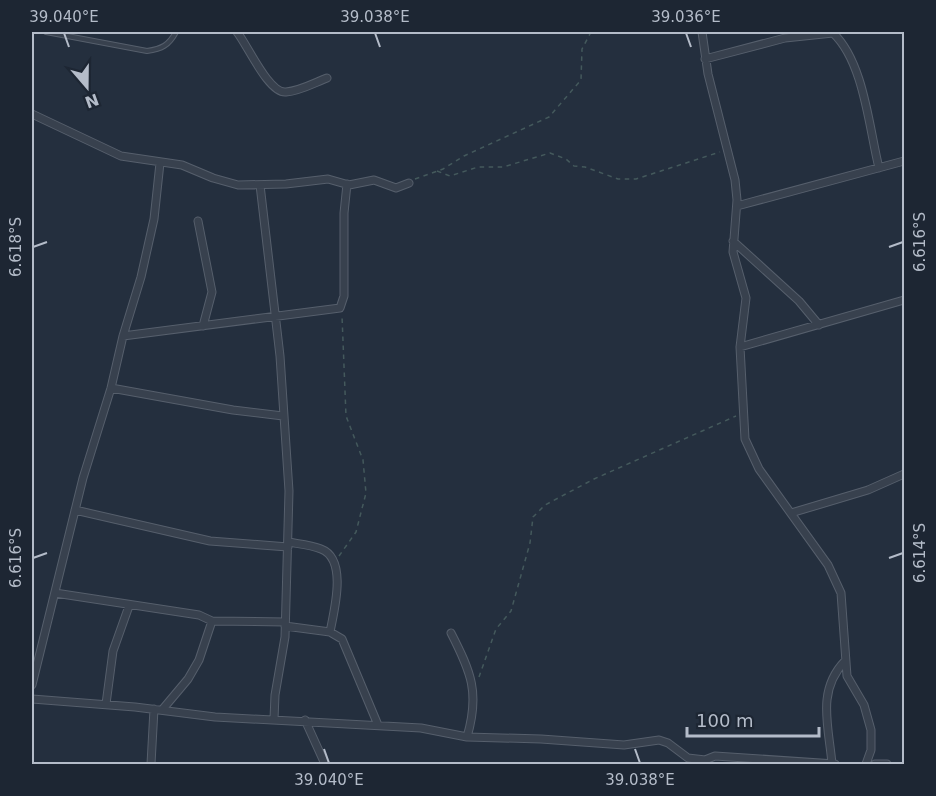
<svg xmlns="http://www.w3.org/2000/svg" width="936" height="796" viewBox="0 0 936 796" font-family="'DejaVu Sans',sans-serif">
<rect width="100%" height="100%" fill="#242f3e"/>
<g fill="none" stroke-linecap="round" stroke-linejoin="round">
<defs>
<path id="lane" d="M 46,32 L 147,51 C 162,49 169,45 176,32"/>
<path id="street" d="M 237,32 C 248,46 269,94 286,92 C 300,91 314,83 327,78
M 702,32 L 708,74 L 735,180 L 737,200 L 733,252 L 746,298 L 740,347 L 745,439 L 759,469 L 828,565 L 841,593 L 847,676 L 864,705 L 871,730 L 871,750 L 866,764
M 705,59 L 785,38 L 833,33 C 864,62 869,128 879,168
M 32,114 L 121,156 L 182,165 L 213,178 L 238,185 L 286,184 L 328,179 L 349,185 L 374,180 L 396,188 L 409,183
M 260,185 L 280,356 L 289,491 L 285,637 L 275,695 L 274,719
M 737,206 L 904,161
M 198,221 L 212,292 L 203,326
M 733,241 L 799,301 L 819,325
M 123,336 L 340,308 L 344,296 L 344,213 L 347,184
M 740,347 L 904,300
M 111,388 L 233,410 L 283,416
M 75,510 L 210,541 L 288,547
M 791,513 L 868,490 L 904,474
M 288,542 C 299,544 311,545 321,549 C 348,559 334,611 330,632
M 55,593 L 199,615 L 212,621
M 285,626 L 330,632 L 342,639 L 378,725
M 451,633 C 471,672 480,693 467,737
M 32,685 L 83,478 L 111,388 L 123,336 L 141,277 L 154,219 L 160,163
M 32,699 L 135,707 L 215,717 L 421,728 L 467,737 L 541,739 L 624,745 L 659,740 L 668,743 L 688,758 L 705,760 L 715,756 L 835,764
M 106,704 L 113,651 L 129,606
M 162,710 L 188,679 L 199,660 L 212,621 L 285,622
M 305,720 L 325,764
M 151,764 L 154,709
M 832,764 C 829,727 816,691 845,661
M 875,764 L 887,764"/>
</defs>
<!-- lane casing -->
<use href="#lane" stroke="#565f6c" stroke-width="6"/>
<!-- street casing -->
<use href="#street" stroke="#565f6c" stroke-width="9"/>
<!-- path -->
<path stroke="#44595c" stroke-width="1.5" stroke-dasharray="4.5 4.5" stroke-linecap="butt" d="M 437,171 L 450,176 L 478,167 L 503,167 L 550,153 L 566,159 L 574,166 L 585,167 L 618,179 L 636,179 L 720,152
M 415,179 L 443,169 L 464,156 L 549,117 L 581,80 L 582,49 L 591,32
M 339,556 L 356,532 L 366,493 L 363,460 L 346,416 L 342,316
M 479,677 L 496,629 L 511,611 L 530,543 L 533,517 L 545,505 L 594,479 L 736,416"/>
<!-- lane -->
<use href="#lane" stroke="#38414e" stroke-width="4"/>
<!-- street -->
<use href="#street" stroke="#38414e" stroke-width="7"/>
</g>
<!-- ticks -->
<path fill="none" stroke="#b4bcc9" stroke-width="2" d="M 64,33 L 69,47M 375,33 L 380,47M 686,33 L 691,47M 33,247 L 47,242M 889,247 L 903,242M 33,558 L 47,553M 889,558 L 903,553M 324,749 L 329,763M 635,749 L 640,763"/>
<!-- border -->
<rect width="936" height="796" fill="none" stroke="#1d2633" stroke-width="66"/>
<!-- north arrow -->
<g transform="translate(87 87) rotate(160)" stroke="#1d2633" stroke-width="4.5" paint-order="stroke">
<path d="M0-4.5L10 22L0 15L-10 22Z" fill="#b4bcc9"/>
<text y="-9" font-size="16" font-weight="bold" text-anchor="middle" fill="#b4bcc9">N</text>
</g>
<!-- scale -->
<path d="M687 727v9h132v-9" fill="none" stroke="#b4bcc9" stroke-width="3"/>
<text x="696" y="727" font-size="18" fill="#b4bcc9" stroke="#1d2633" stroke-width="4.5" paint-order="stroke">100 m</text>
<rect x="33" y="33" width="870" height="730" fill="none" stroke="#b4bcc9" stroke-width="2"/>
<g font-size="15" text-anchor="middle" fill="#b4bcc9">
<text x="64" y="22">39.040°E</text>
<text x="375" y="22">39.038°E</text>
<text x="686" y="22">39.036°E</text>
<text transform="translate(920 242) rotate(-90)" y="5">6.616°S</text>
<text transform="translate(16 247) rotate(-90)" y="5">6.618°S</text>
<text transform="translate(920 553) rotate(-90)" y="5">6.614°S</text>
<text transform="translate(16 558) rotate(-90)" y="5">6.616°S</text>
<text x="329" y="785">39.040°E</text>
<text x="640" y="785">39.038°E</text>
</g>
</svg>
